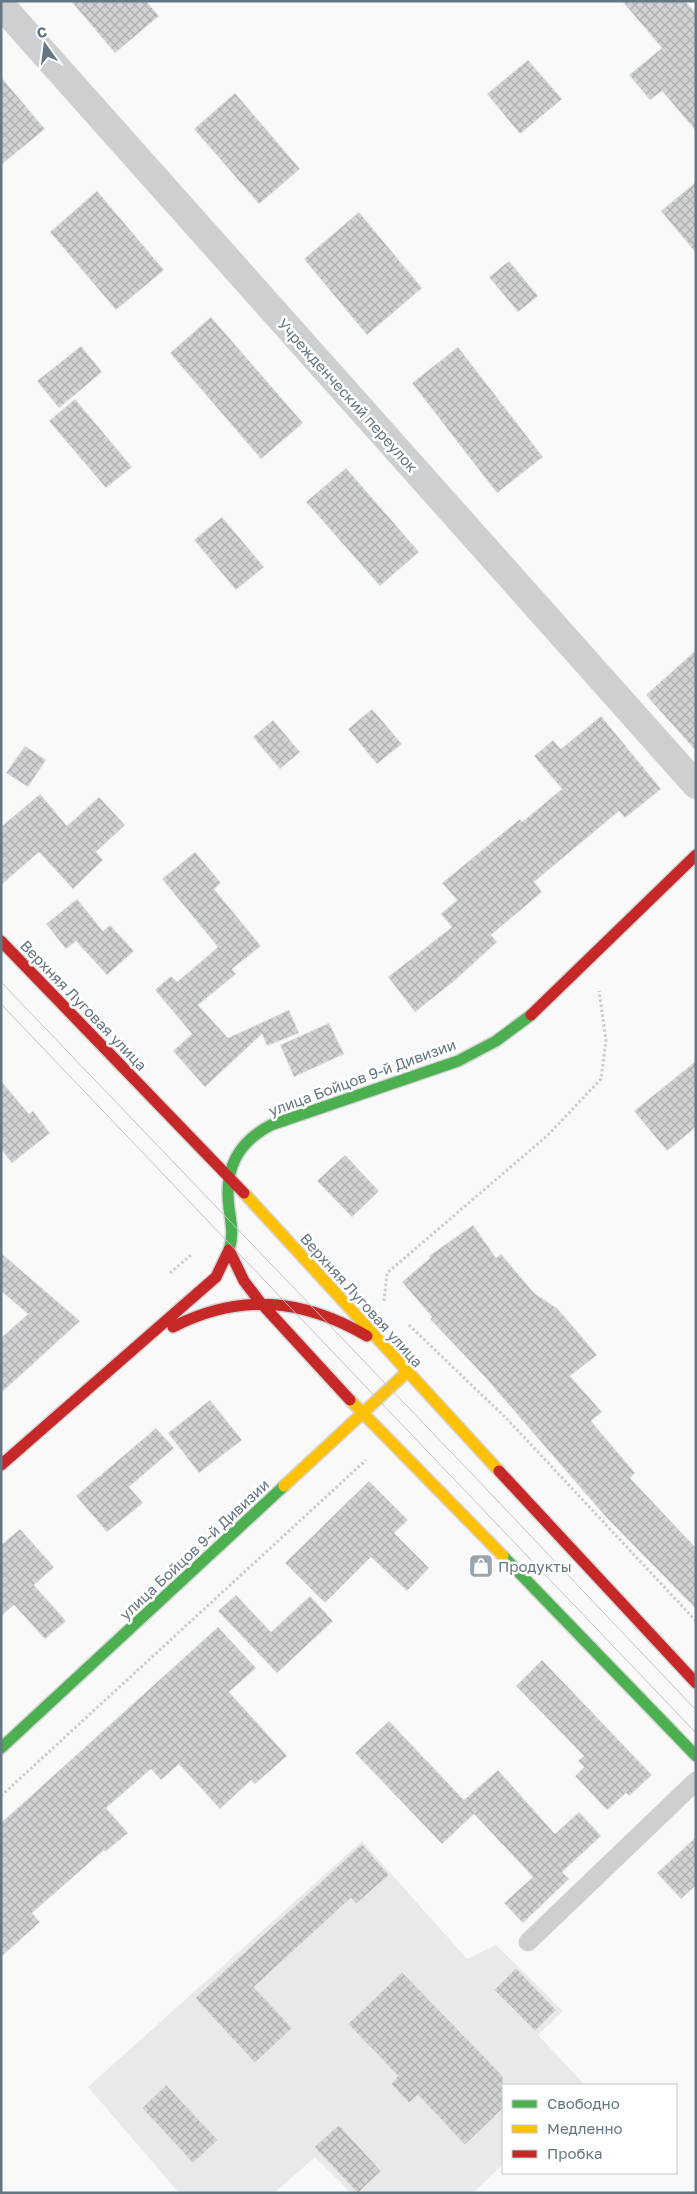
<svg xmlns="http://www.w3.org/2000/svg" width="697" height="2194" viewBox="0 0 697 2194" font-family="'Golos Text',sans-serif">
<defs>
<pattern id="building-cross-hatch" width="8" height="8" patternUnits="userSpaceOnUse" patternTransform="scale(1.25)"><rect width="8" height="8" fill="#d0d2d3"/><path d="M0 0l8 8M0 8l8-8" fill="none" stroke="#acafb1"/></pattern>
</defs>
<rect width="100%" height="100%" fill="#f9f9f9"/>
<!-- built -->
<path fill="#e8e9e9" d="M 362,1841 L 467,1959 L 496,1945 L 563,2011 L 538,2035 L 585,2085 L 503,2085 L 503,2164 L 473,2193 L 351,2193 L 315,2157 L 274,2193 L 179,2193 L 88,2087 Z"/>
<!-- building -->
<path fill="url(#building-cross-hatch)" stroke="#e8e8e8" d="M 71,1 L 146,1 L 159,16 L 115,53 Z
M 622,1 L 685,1 L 696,13 L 696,131 L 662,91 L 650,100 L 629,75 L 662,48 Z
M 528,60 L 562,99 L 520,134 L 487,94 Z
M 1,77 L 45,129 L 1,165 Z
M 235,93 L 300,169 L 259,204 L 194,129 Z
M 696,182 L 696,253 L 661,211 Z
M 97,191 L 164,270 L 116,310 L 50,232 Z
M 359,212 L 422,288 L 367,335 L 304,259 Z
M 509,261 L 538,296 L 518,312 L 489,277 Z
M 211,317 L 303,423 L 261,459 L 170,353 Z
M 81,346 L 102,372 L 59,408 L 37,381 Z
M 458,347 L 543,457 L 497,493 L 412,383 Z
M 75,399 L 132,467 L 106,488 L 49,421 Z
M 346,468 L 419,552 L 380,586 L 306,502 Z
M 222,517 L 264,567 L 236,590 L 194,540 Z
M 696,650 L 696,751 L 646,695 Z
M 372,709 L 402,744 L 377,764 L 348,729 Z
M 601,716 L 661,789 L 625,818 L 619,811 L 534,882 L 542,892 L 491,935 L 497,942 L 453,982 L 415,1012 L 388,977 L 452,927 L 441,914 L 457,900 L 442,883 L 520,819 L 522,822 L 562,789 L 534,756 L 553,740 L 561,749 Z
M 273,720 L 300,752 L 280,769 L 253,737 Z
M 25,746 L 46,760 L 28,787 L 6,773 Z
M 40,794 L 67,826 L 99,797 L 125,825 L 96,852 L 103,860 L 73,889 L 39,852 L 1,885 L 1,827 Z
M 195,852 L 221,883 L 214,889 L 261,946 L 232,969 L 236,974 L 198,1005 L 228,1038 L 289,1010 L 299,1033 L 267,1046 L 262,1034 L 205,1087 L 173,1051 L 192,1034 L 155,990 L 171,976 L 177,982 L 218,947 L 162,879 Z
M 77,899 L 103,931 L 110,925 L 134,951 L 107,975 L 76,941 L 66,949 L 46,924 Z
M 329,1023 L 344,1054 L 294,1077 L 280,1045 Z
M 696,1061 L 696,1127 L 667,1151 L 634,1111 Z
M 1,1081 L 29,1114 L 33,1111 L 50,1133 L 12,1163 L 1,1149 Z
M 345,1155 L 379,1191 L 352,1217 L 317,1181 Z
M 473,1225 L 496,1258 L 501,1254 L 534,1293 L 558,1309 L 597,1355 L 570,1376 L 602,1412 L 591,1421 L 635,1473 L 630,1478 L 696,1548 L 696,1609 L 605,1516 L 485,1377 L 430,1319 L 432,1317 L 402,1282 L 430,1258 L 429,1256 Z
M 1,1253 L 80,1321 L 1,1393 L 1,1338 L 28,1314 L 1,1291 Z
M 210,1400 L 242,1440 L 199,1473 L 168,1433 Z
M 156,1428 L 174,1448 L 129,1487 L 143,1503 L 107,1532 L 76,1496 Z
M 369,1481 L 408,1520 L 394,1533 L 429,1568 L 407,1591 L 371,1557 L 325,1603 L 285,1563 Z
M 20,1529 L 54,1567 L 34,1585 L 66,1621 L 45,1639 L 14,1605 L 1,1616 L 1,1545 Z
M 236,1595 L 271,1632 L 310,1596 L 333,1621 L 277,1673 L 218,1611 Z
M 218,1627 L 256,1668 L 229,1692 L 287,1756 L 255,1784 L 251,1780 L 220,1809 L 179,1764 L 161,1780 L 151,1769 L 106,1808 L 128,1833 L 105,1852 L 104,1850 L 32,1913 L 40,1922 L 1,1957 L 1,1823 Z
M 542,1660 L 652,1775 L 629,1796 L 626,1793 L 607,1810 L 575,1776 L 584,1767 L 578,1761 L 584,1756 L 516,1686 Z
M 389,1721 L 464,1800 L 498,1770 L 555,1834 L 579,1812 L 601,1836 L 562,1872 L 569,1879 L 523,1923 L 504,1903 L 533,1877 L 474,1814 L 442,1844 L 355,1753 Z
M 696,1837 L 696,1885 L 681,1899 L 657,1873 Z
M 362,1844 L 389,1875 L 356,1904 L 351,1898 L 254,1987 L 292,2028 L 255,2063 L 195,1998 Z
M 516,1968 L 556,2010 L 535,2031 L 494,1990 Z
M 402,1972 L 503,2076 L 503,2108 L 465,2145 L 418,2095 L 409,2103 L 391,2084 L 398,2076 L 348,2024 Z
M 166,2085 L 218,2140 L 193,2163 L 142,2108 Z
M 339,2125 L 381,2171 L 358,2193 L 314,2147 Z"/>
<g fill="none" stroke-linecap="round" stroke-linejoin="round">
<defs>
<path id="fast" d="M 229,1250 C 234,1235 231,1223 229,1208 C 224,1169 237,1143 271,1125 L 458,1061 L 496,1041 L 531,1015
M 503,1556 L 696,1756
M 1,1748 L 284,1486"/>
<path id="slow" d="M 244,1193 L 499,1471
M 350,1400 L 503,1556
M 284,1486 L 407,1372"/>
<path id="jam" d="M 1,941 L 244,1193
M 531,1015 L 696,855
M 229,1250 L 244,1281 L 260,1302 L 350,1400
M 173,1327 C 240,1293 302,1298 367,1336
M 1,1465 L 216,1277 L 229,1250
M 499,1471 L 696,1683"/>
</defs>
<!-- fast casing -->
<use href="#fast" stroke="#d5d6d7" stroke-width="14"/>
<!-- slow casing -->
<use href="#slow" stroke="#d5d6d7" stroke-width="14"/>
<!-- jam casing -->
<use href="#jam" stroke="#d5d6d7" stroke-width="14"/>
<!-- path -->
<path stroke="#cbcccd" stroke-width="3" stroke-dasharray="2.5 2.5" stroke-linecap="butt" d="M 170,1273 L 192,1254
M 384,1301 L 387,1273 L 548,1135 L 601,1079 L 606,1040 L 599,991
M 409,1325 L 508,1420 L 696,1621
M 1,1796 L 366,1460"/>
<!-- lane -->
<path stroke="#cecfd0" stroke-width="19" d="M 528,1942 L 696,1781"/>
<!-- street -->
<path stroke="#cecfd0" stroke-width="28" d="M 1,5 L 696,785"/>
<!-- fast -->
<use href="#fast" stroke="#4caf50" stroke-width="11"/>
<!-- slow -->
<use href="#slow" stroke="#ffc107" stroke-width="11"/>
<!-- jam -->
<use href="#jam" stroke="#c62828" stroke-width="11"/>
<!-- tram -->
<path stroke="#c3c5c6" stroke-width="1" d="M 1,982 L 473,1475 L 696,1710
M 1,1004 L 696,1733"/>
</g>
<!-- icons -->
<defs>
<symbol id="shop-square" viewBox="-11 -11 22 22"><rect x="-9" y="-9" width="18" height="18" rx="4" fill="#99a4ac" stroke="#fff"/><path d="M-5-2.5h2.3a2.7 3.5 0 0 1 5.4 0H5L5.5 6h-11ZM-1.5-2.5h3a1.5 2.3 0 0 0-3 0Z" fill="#fff"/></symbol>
</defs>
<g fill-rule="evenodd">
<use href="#shop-square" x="467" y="1552" width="28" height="28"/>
</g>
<g text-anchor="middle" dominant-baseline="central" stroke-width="5" stroke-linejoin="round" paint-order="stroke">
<!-- street labels -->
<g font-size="15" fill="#657683" stroke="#fff">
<text transform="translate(348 395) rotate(48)">Учрежденческий переулок</text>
<text transform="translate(84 1005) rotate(46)">Верхняя Луговая улица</text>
<text transform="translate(362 1077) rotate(-20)">улица Бойцов 9-й Дивизии</text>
<text transform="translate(362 1300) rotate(48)">Верхняя Луговая улица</text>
<text transform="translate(194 1549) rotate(-43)">улица Бойцов 9-й Дивизии</text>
</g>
<!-- poi labels -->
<g font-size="15" fill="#657683" stroke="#fff" text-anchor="start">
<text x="498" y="1566">Продукты</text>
</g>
</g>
<!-- border -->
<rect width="697" height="2194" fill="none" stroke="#657683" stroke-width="5"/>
<!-- legend -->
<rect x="502" y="2084" width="175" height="90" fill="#ffffff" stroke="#c1c8cd"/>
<rect x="512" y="2100" width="25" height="8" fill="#4caf50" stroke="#c1c8cd"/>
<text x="547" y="2109" font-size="15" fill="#657683">Свободно</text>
<rect x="512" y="2125" width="25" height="8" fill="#ffc107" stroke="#c1c8cd"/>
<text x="547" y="2134" font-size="15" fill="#657683">Медленно</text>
<rect x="512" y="2150" width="25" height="8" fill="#c62828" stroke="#c1c8cd"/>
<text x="547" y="2159" font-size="15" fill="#657683">Пробка</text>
<!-- north arrow -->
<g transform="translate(45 45) rotate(346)" stroke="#ffffff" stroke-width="4" paint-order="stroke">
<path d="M0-4L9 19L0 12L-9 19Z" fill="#657683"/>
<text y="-8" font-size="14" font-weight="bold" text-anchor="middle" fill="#657683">С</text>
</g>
</svg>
